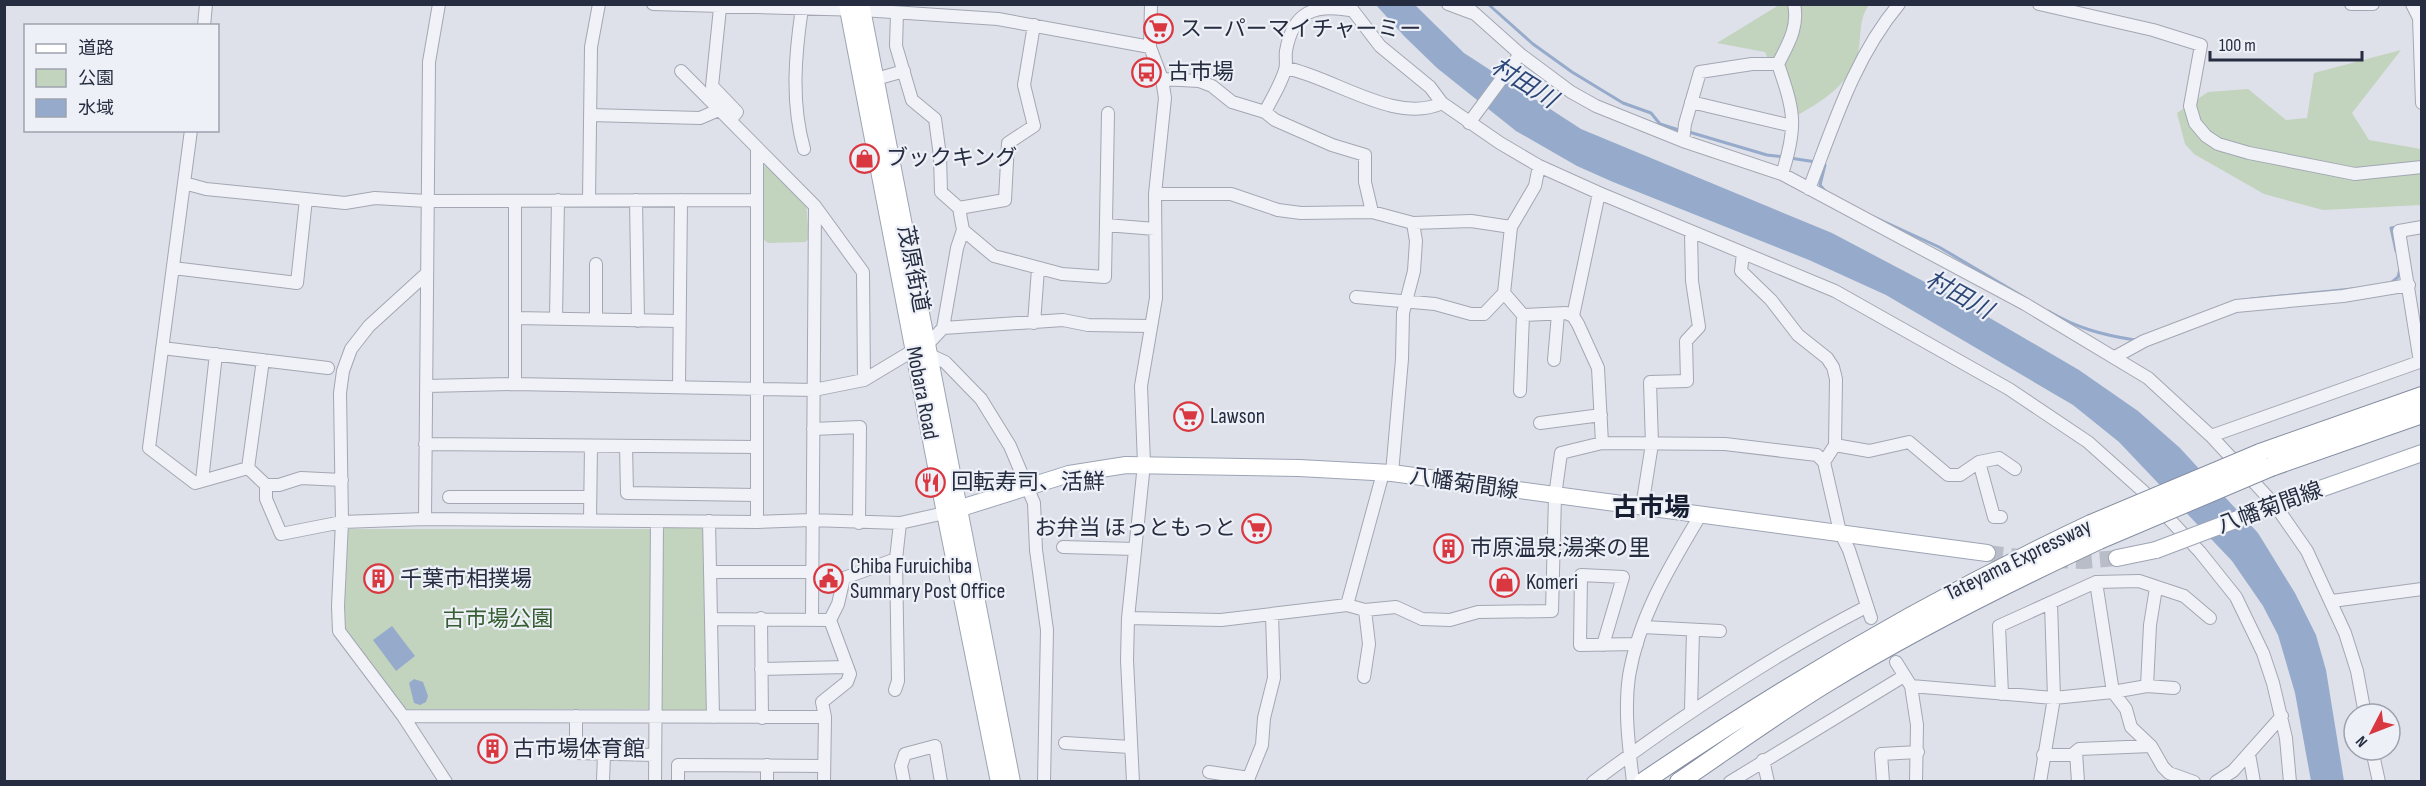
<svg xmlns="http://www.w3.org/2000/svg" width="2426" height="786" viewBox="0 0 2426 786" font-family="'Sofia Sans Condensed','Noto Sans JP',sans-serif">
<rect width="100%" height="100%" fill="#dee1e9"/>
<!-- green -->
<path fill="#c2d3be" d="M 1779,5 L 1869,5 C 1858,20 1862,35 1858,53 C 1852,83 1822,101 1798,115 L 1783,94 L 1765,52 L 1717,43 Z
M 2401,50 L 2352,113 L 2369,140 L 2421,149 L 2421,205 L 2323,210 L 2264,194 L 2194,154 L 2185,144 L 2177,113 L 2208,92 L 2248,89 L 2286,120 L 2307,118 L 2314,73 Z
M 767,166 L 806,202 L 809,239 L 805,242 L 768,243 L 763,239 L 763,167 Z
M 660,526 L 707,526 L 708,710 L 660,710 Z
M 345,529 L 652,529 L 650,709 L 404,709 L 344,630 Z"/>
<!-- water -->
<path fill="#96abcc" d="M 1376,5 L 1415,5 L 1464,53 L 1581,129 L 1832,233 L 1959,300 L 2079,370 L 2138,411 L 2180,448 L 2258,533 L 2295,593 L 2316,635 L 2326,670 L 2344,781 L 2311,781 L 2295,693 L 2278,635 L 2263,606 L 2232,561 L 2119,442 L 2073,405 L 1886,295 L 1809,260 L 1613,182 L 1577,166 L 1516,131 L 1437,68 L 1404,36 Z
M 392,626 L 415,656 L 396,671 L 373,640 Z
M 414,679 L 423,682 L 428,696 L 426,702 L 420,705 L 414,703 L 409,683 Z"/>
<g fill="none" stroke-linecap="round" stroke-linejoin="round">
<!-- stream -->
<path stroke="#96abcc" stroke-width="3" d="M 1488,4 L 1533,44 L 1572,72 L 1623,103 L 1651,113 L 1660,124 L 1682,131
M 1689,132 L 1767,155 L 1784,157
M 1790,158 L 1816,162
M 1822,164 L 1825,165 L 1820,185 L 1826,192
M 1874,217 L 1939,247 L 2022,296
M 2396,251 L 2391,228 L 2398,227
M 2391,283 L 2398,277 L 2400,269
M 2251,299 L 2352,289
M 2048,311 C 2077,328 2102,335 2135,340"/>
<!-- major-tunnel -->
<path stroke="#b9bdc7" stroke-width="16" stroke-dasharray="16 8" stroke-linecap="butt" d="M 1987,553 L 2026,558
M 2052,560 L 2084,561 L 2117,558"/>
<defs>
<path id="minor" d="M 653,4 L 862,10 L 998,19 L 1150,47
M 1348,4 L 1380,46 L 1430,87 L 1442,103 L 1500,143 L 1539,166 L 1599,193 L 1835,291 L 2009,389 L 2088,442 L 2144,492 L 2200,552 L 2236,597 L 2263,653 L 2273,683 L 2286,738 L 2290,782
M 1448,4 L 1472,13
M 1464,4 L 1520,54 L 1571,92 L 1596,106 L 1683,141 L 1782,174 L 2025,304 L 2148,378 L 2211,436 L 2275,505 L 2307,551 L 2345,633 L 2357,671 L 2365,714
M 2039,4 L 2153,30 L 2201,45 L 2190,106 L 2195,123 L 2206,136 L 2218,144 L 2249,153 L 2355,174 L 2422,167
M 2351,4 L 2373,4
M 2412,4 L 2419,18 L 2422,103
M 720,8 L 712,86 L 737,112 L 731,119
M 802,8 C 795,55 791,103 804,149
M 897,13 L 896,46 L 912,100 L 935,119 L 940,156 L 941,192 L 959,208 L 963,230 L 994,256 L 1062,274 L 1105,277 L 1108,113
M 204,26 L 206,4
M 1286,68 C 1333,77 1396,125 1442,103
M 681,71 L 815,206 L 863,272 L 864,380
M 876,79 L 904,71
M 1162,79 L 1199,81 L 1212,86 L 1232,102 L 1265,112 L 1275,120 L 1332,145 L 1365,155 L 1365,182 L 1372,212
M 1691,102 L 1792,126
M 1265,112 C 1272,98 1281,84 1285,70 C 1287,64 1285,57 1286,51 C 1293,11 1315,4 1350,10
M 590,115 L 700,118 L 721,109
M 1469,123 L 1520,54
M 191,130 L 149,448 L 195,483 L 248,468
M 1683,141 L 1685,124 L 1700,72 L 1752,64 L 1778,64
M 757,150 L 757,522
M 1782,174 C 1798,125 1794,111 1778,64 C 1788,44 1799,27 1794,4
M 184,183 L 206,189 L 345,203 L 375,198 L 427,201 L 757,200
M 1809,189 C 1834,124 1854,58 1899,4
M 1155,194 L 1231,194 L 1278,210 L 1301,213 L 1372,212 L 1413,223 L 1471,221 L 1511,227 L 1504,293 L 1523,315 L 1566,313 L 1573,316 L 1578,324 L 1598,368 L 1602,443
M 589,200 L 591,47 L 599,4
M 636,200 L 638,321
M 515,201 L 515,384
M 959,208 L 1005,200 L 1008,143 L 1034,126 L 1024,85 L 1034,25
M 1106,225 L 1155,229
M 1511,227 L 1535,186 L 1539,166
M 1743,253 L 1741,271 L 1771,300 L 1798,335 L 1827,358 L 1833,367 L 1836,379 L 1835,445 L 1824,462
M 596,264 L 596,319
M 173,268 L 297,283 L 306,199
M 425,275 L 369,326 L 351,349 L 343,371 L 340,393 L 342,522 L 338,606 L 339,631 L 403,716 L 446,782
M 1356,297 L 1435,304 L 1471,314 L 1484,314 L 1504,293
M 1573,316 L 1599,193
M 515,318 L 679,321
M 556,318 L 558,200
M 1034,323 L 1038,269
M 943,328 L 1063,320 L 1088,325 L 1149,326
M 928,344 L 943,328 L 957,248 L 963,230
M 162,348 L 328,368
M 930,355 L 945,362 L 981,399 L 1010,446 L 1034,503 L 1036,550 L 1047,630 L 1044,782
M 2115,357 L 2144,341 L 2236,306 L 2343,296 L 2409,285
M 1554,360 L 1558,314
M 2420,362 L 2399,231 L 2422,227
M 427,386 L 515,384 L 814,390 L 864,380 L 914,350
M 679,387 L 681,200
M 1520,391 L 1523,315
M 1540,423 L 1601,415
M 813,429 L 860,427 L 859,523
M 2211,436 L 2422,361
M 425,444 L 757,447
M 1835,445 L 1869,451 L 1909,442 L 1948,475 L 1960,475 L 1979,462 L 1994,517 L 2001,517
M 626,446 L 627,493 L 757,495
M 1979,462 L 1999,458 L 2015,469
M 248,468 L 266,485 L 266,499 L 281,534 L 342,522 L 425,519 L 757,522 L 811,520 L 900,523 L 945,513
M 248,468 L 263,360
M 1392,473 L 1402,359 L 1403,313 L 1414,271 L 1416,241 L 1413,223
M 202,481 L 216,354
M 266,485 L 279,485 L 301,478 L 342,480
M 449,497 L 590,497
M 1642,507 L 1652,444 L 1650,382 L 1687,381 L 1686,341 L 1699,327 L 1692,281 L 1691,232
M 425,519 L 429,62 L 439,4
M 590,520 L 591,446
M 709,521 L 713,717
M 1063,547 L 1135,549
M 710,572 L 812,572
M 2096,582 L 2113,692 L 2147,686 L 2174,688
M 2332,601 L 2422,589
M 1347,605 L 1383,473
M 761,618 L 762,718
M 812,618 L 815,206
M 1128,618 L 1221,620 L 1347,605 L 1365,610 L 1396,607 L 1422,619 L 1450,620 L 1478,612 L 1552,611 L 1555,496 L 1561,453 L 1602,443 L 1725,444 L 1817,455 L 1824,462 L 1840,532 L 1849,550 L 1871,618
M 711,619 L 830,620
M 1643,627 L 1720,631
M 1603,645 L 1623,577 L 1581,575 L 1580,645 L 1637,644
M 1896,662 L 1911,686 L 1917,725 L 1916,782
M 761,669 L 846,667
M 1364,677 L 1369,644 L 1365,610
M 1911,686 L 2054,698 L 2113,692 L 2126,709 L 2131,727 L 2151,746 L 2163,767 L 2169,773 L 2194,782
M 2147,686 L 2150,625 L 2156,588
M 895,690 L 898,681 L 896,559
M 2002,694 L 1999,626 L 2096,582 L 2139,581 L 2184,596 L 2210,618
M 1691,710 L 1693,630
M 403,716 L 825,717
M 576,716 L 576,753 L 655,755
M 1065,743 L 1130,747
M 2372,750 L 2379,782
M 2076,752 L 2078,782
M 2249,754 L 2254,782
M 2043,755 L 2072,755 L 2079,749 L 2151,746
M 1763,760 L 1768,782
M 1209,772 L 1249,778
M 603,782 L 604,754
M 655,782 L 657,521
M 678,782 L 678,765 L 823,766
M 767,782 L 767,765
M 824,782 L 825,717 L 822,702 L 847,682 L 850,674 L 830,620 L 838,604 L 844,578 L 896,559 L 900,523
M 904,782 L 901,766 L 905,754 L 935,746 L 941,782
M 1133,782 L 1127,660 L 1128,618 L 1144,464 L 1141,386 L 1156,298 L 1155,194 L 1165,98 L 1162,79 L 1150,47 L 1151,4
M 1247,782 L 1262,745 L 1264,718 L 1274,678 L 1272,615
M 1593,782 C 1680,717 1769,657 1866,607
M 1633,782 C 1629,747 1624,711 1629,676 C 1639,616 1670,566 1701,514
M 1730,782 L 1904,676
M 1883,782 L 1881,754 L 1918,752
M 2040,782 L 2054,698 L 2051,603
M 2216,782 L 2233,771 L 2282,716"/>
<path id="major" d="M 847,4 L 945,513 L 999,782
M 861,4 L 1012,782
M 2275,505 L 2422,453
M 945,513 L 1069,474 L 1126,465 L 1299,468 L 1392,473 L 1987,553
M 2117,558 L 2156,550"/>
<path id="highway" d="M 2260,453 L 2422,396
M 2271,467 L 2422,414
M 1643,782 C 1788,683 1932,599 2091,524
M 1679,782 C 1729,748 1777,713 1828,682 C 1915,629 2007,583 2099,540"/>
</defs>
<!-- minor casing -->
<use href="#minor" stroke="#a3a7b3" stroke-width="14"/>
<!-- major casing -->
<use href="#major" stroke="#9ca4b5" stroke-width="18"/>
<!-- highway casing -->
<use href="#highway" stroke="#848da1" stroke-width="20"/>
<!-- minor -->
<use href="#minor" stroke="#f1f2f7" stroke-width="12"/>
<!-- major -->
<use href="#major" stroke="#fff" stroke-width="16"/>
<!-- highway -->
<use href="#highway" stroke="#fff" stroke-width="18"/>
<defs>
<path id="major-bridge" d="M 2156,550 L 2275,505"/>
<path id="highway-bridge" d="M 2091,524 L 2260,453
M 2099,540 L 2271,467"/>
</defs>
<!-- major-bridge casing -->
<use href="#major-bridge" stroke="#9ca4b5" stroke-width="18" stroke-linecap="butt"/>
<!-- highway-bridge casing -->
<use href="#highway-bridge" stroke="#848da1" stroke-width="20" stroke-linecap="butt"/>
<!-- major-bridge -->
<use href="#major-bridge" stroke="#fff" stroke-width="16"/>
<!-- highway-bridge -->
<use href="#highway-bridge" stroke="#fff" stroke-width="18"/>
</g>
<!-- icons -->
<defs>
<symbol id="supermarket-ring" viewBox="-11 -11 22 22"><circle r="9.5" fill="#edf0f6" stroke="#d93841" stroke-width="1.5"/><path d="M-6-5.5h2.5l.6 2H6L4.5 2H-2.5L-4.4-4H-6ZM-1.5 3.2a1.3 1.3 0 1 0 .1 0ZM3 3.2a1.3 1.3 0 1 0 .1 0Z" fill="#d93841"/></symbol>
<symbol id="bus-ring" viewBox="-11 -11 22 22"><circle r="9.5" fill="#edf0f6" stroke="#d93841" stroke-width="1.5"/><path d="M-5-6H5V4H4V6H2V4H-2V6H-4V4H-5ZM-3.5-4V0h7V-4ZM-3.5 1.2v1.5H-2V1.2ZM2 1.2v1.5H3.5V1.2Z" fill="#d93841"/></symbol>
<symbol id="shop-ring" viewBox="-11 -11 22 22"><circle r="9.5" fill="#edf0f6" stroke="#d93841" stroke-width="1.5"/><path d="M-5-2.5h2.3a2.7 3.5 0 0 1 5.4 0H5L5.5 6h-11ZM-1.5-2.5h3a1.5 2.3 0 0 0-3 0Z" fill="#d93841"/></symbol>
<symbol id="restaurant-ring" viewBox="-11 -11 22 22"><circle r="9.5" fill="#edf0f6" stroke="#d93841" stroke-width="1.5"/><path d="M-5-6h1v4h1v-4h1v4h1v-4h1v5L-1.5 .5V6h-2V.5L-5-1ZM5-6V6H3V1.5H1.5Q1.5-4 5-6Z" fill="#d93841"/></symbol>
<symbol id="building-ring" viewBox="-11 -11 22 22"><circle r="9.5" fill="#edf0f6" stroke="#d93841" stroke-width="1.5"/><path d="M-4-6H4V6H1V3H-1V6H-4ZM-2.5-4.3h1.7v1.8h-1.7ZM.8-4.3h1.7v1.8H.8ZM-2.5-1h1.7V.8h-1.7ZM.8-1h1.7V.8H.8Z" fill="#d93841"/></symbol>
<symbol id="civic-ring" viewBox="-11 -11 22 22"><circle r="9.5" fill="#edf0f6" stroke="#d93841" stroke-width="1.5"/><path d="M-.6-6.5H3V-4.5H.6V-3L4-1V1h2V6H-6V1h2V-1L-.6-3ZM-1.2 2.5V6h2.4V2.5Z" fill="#d93841"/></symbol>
</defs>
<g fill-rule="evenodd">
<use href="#supermarket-ring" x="1142" y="12" width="33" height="33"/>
<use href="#bus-ring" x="1130" y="56" width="33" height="33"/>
<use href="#shop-ring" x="848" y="142" width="33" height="33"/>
<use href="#supermarket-ring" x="1172" y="400" width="33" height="33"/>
<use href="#restaurant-ring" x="914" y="466" width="33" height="33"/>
<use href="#supermarket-ring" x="1240" y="512" width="33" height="33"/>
<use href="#building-ring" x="1432" y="532" width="33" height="33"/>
<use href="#building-ring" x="362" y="562" width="33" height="33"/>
<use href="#civic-ring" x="812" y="562" width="33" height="33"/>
<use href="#shop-ring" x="1488" y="566" width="33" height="33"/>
<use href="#building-ring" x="476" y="732" width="33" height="33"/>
</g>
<g text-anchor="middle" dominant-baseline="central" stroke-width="4.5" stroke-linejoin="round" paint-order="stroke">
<!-- poi labels -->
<g font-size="22" fill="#262d41" stroke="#edf0f6" text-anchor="start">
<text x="1180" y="29">スーパーマイチャーミー</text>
<text x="1168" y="72">古市場</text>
<text x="886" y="158">ブックキング</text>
<text x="1210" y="416">Lawson</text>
<text x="951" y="482">回転寿司、活鮮</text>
<text x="1236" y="528" text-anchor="end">お弁当 ほっともっと</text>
<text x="1470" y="548">市原温泉;湯楽の里</text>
<text x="850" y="566">Chiba Furuichiba<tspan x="850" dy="25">Summary Post Office</tspan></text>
<text x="400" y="579">千葉市相撲場</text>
<text x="1526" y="582">Komeri</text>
<text x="513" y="749">古市場体育館</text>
</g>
<!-- street labels -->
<g font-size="22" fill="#262d41" stroke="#edf0f6">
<text transform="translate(913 269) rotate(79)">茂原街道</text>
<text transform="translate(922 393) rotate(79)">Mobara Road</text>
<text transform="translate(1464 484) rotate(8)">八幡菊間線</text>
<text transform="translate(2270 508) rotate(-20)">八幡菊間線</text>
<text transform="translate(2018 560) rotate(-26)">Tateyama Expressway</text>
</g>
<!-- park labels -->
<g font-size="22" fill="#365e32" stroke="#edf0f6">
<text x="498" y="619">古市場公園</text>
</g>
<!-- water labels -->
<g font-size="24" font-style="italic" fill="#2d4778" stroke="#edf0f6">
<text transform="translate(1524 83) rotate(32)">村田川</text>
<text transform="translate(1959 295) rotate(29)">村田川</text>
</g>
<!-- quarter labels -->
<g font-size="26" font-weight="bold" fill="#181e31" stroke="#edf0f6">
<text x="1651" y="508">古市場</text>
</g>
</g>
<!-- border -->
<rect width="2426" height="786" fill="none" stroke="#262d41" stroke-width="12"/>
<!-- legend -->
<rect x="24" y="24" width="195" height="108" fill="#edf0f6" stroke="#9da2ae" stroke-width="1.5"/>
<rect x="36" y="44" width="30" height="9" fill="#ffffff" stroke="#9da2ae" stroke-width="1.5"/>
<text x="78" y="54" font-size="18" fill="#262d41">道路</text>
<rect x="36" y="69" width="30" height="18" fill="#c2d3be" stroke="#9da2ae" stroke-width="1.5"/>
<text x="78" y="84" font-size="18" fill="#262d41">公園</text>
<rect x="36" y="99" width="30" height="18" fill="#96abcc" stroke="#9da2ae" stroke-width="1.5"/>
<text x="78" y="114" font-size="18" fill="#262d41">水域</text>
<!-- north arrow -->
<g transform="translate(2372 732) rotate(228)"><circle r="28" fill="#edf0f6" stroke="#9da2ae" stroke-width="1.5"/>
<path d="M0-4.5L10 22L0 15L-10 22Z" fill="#d93841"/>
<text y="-9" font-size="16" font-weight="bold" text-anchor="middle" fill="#262d41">N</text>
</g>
<!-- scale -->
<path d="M2210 51v9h152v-9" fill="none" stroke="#262d41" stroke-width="3"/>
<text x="2219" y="51" font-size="18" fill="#262d41" stroke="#edf0f6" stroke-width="4.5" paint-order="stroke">100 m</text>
</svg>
